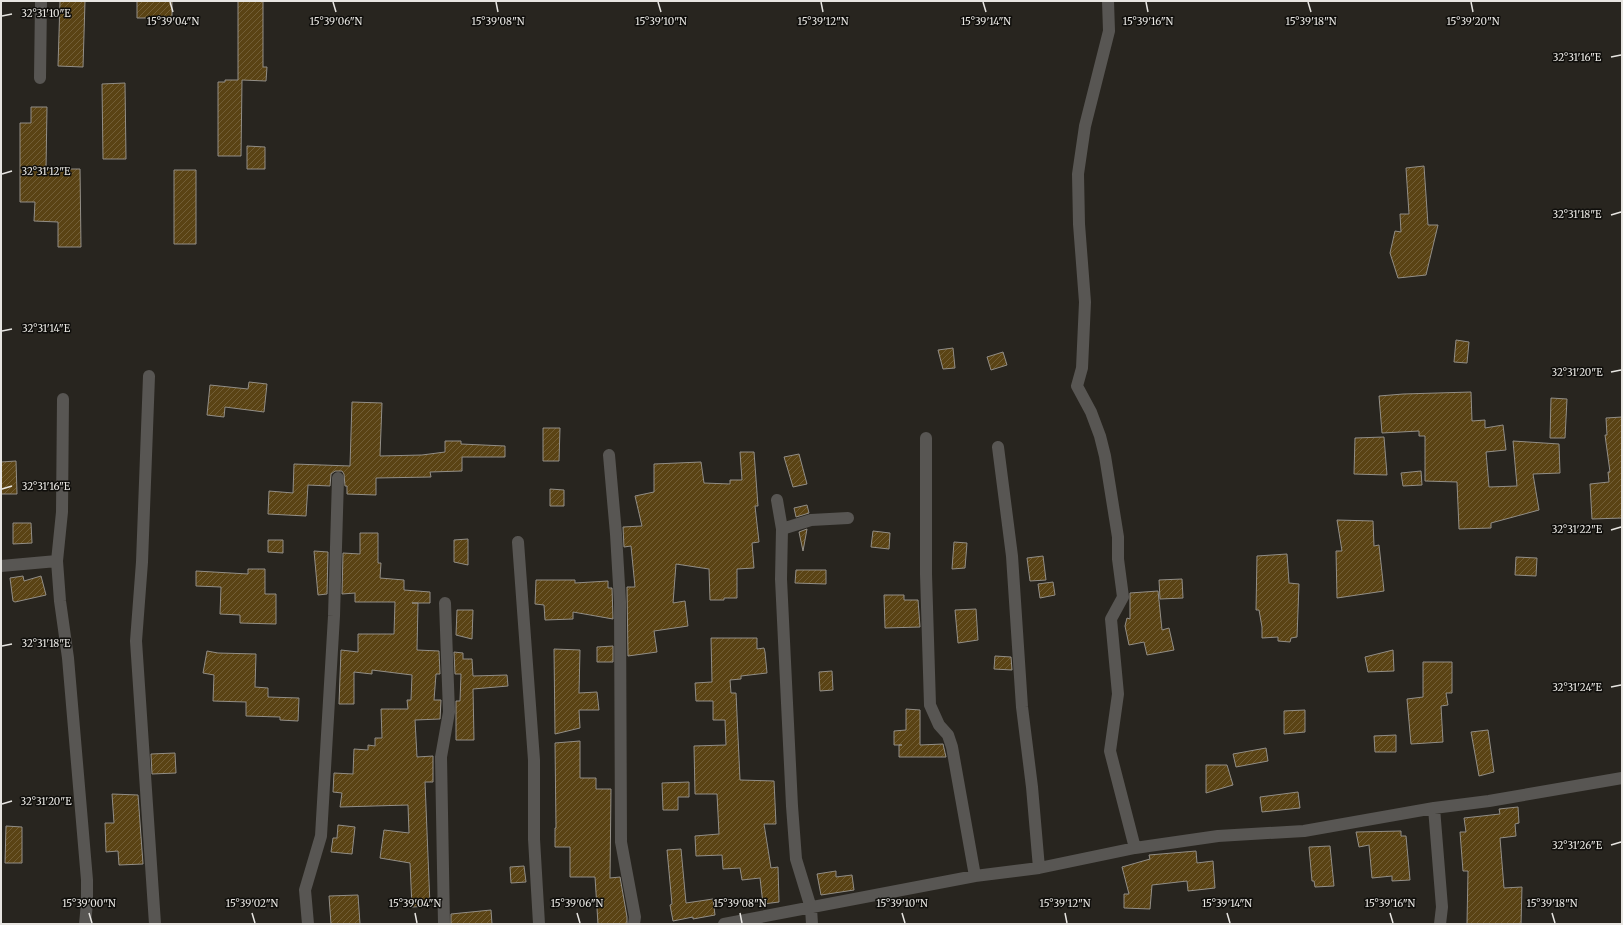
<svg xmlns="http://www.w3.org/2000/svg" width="1623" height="925" viewBox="0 0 1623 925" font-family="Merriweather,serif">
<defs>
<pattern id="building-hatch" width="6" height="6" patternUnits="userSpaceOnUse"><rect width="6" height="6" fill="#5a4314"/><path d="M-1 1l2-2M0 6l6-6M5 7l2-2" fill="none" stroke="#725e36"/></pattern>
</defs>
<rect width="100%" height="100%" fill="#28251f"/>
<!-- building -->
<path fill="url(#building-hatch)" stroke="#928e87" d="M 60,1 L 85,1 L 83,67 L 58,66 Z
M 137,1 L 172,1 L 172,18 L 137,18 Z
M 238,1 L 263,1 L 263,67 L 267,67 L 266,81 L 242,80 L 241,156 L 218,156 L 218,82 L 225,82 L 225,80 L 238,80 Z
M 125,83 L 126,159 L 103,159 L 102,84 Z
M 31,107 L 47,107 L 46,169 L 80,169 L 81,247 L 58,247 L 58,222 L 34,221 L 35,202 L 20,202 L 20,123 L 31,123 Z
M 247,146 L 265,147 L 265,169 L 247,169 Z
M 1424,166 L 1428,225 L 1438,225 L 1426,275 L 1398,278 L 1390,253 L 1395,231 L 1401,232 L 1400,214 L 1409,214 L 1406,168 Z
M 174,170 L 196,170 L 196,244 L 174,244 Z
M 1456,340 L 1469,342 L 1467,363 L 1454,362 Z
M 953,348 L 955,368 L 943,369 L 938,350 Z
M 1003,352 L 1007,365 L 991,370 L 987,357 Z
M 249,382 L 267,384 L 264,412 L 225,407 L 224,417 L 207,415 L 210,385 L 248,389 Z
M 1471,392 L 1472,421 L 1485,420 L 1485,428 L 1503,425 L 1506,450 L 1486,452 L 1489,487 L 1517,486 L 1513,441 L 1559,444 L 1560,473 L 1533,474 L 1539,510 L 1491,523 L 1491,528 L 1459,529 L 1457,482 L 1425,481 L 1425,436 L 1419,436 L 1419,431 L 1382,433 L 1379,396 L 1403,394 Z
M 1551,398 L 1567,399 L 1565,438 L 1550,438 Z
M 352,402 L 382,403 L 380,456 L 422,455 L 445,452 L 445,441 L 461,441 L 461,444 L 505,446 L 505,457 L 462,457 L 462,471 L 430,472 L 431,477 L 376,478 L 376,495 L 347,494 L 347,486 L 345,486 L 344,474 L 342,471 L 335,471 L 331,474 L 330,486 L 308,485 L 306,516 L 268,514 L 269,491 L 293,493 L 294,464 L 350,466 Z
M 1622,417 L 1622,518 L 1592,519 L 1590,484 L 1609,482 L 1608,472 L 1610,472 L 1605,435 L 1607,435 L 1606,418 Z
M 543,428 L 560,428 L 559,461 L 543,461 Z
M 1384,437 L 1387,475 L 1354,474 L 1355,438 Z
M 740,452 L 754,452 L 758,506 L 755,506 L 759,542 L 752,543 L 754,568 L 737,569 L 737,598 L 724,598 L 724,600 L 710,600 L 709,569 L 676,564 L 673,603 L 685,601 L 688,626 L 654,631 L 657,652 L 628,656 L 627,587 L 635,587 L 631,546 L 624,547 L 623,527 L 642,526 L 635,496 L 654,492 L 654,464 L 701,462 L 704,483 L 730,484 L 730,480 L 742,480 Z
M 799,454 L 807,484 L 793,487 L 784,457 Z
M 16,461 L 17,494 L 1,494 L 1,462 Z
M 1421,471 L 1422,485 L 1403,486 L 1401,473 Z
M 550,489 L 564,490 L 564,506 L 550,506 Z
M 807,505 L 809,513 L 796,517 L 794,508 Z
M 1337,520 L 1373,521 L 1374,546 L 1379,545 L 1384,591 L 1337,598 L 1336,551 L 1342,551 Z
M 13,523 L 31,523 L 32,543 L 13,544 Z
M 807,529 L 803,551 L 799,532 Z
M 873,531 L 890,533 L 889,549 L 871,547 Z
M 360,533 L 378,533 L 378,563 L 381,563 L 380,578 L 404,580 L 404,590 L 430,592 L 430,603 L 412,603 L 418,603 L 417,650 L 439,651 L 440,674 L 436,674 L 434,700 L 441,700 L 440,719 L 415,720 L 417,757 L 433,756 L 433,782 L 425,782 L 430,906 L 412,907 L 410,863 L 380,858 L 384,830 L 409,833 L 408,805 L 340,807 L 342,793 L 333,792 L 334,773 L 353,774 L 354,749 L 368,750 L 368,745 L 375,746 L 375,738 L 382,738 L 381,709 L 408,709 L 407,700 L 411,700 L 412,675 L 372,670 L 372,674 L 354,672 L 354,704 L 339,704 L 341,650 L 358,652 L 358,634 L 394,634 L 395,602 L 355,602 L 355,593 L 342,594 L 343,553 L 360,554 Z
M 468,539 L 468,565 L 454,562 L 454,540 Z
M 268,540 L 283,540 L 283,553 L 268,552 Z
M 954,542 L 967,543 L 965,568 L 952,569 Z
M 314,551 L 328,552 L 327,594 L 318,595 Z
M 1287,554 L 1289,583 L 1299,584 L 1297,637 L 1291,638 L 1290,642 L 1278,641 L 1278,637 L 1262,638 L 1262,627 L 1259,610 L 1256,610 L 1257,556 Z
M 1043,556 L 1046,580 L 1030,581 L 1027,558 Z
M 1516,557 L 1537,558 L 1536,576 L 1515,575 Z
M 248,569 L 265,569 L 265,594 L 276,594 L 276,624 L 240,623 L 240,615 L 220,614 L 221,587 L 196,586 L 196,571 L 248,574 Z
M 796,570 L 826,570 L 826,584 L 795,583 Z
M 23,576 L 24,581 L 41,576 L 46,595 L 15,602 L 13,601 L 10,578 Z
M 1182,579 L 1183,598 L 1160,599 L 1159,580 Z
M 536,580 L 575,580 L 575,583 L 608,581 L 608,588 L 612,588 L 613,619 L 573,612 L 573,619 L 545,620 L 544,605 L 535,604 Z
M 1053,582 L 1055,595 L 1040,598 L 1038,584 Z
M 1158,591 L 1162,630 L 1169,628 L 1174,650 L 1147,655 L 1144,642 L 1129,645 L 1125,626 L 1127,618 L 1130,619 L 1130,593 Z
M 884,595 L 904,595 L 904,600 L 918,600 L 920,627 L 885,628 Z
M 976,609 L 978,640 L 958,643 L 955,610 Z
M 457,610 L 473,610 L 472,639 L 456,635 Z
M 711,638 L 757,638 L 757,649 L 764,648 L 765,652 L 767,673 L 741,676 L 741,679 L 730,680 L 731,693 L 736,693 L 740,780 L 774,781 L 776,824 L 764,824 L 771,868 L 778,867 L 779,902 L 763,904 L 760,878 L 742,880 L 740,868 L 723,869 L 722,855 L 696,856 L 695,836 L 719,834 L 717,794 L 695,794 L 694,746 L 726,745 L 725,720 L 713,720 L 713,701 L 696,701 L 695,683 L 712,682 Z
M 613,646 L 613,662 L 597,662 L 597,647 Z
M 554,649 L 580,650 L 579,693 L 597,692 L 599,710 L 579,710 L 580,728 L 555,734 Z
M 1393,650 L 1394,671 L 1368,672 L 1365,657 Z
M 207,651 L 218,653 L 256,654 L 255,687 L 268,688 L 268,697 L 299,698 L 298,721 L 280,720 L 280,717 L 246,716 L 246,702 L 213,701 L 214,675 L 203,673 Z
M 454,652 L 463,653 L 463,659 L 472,659 L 473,676 L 507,675 L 508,686 L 473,689 L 474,740 L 456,740 L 456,701 L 460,701 L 461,674 L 455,674 Z
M 995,656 L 1011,657 L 1012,670 L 994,669 Z
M 1423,662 L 1452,662 L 1452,693 L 1446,693 L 1448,705 L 1441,706 L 1443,742 L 1411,744 L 1407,699 L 1423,697 Z
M 832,671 L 833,690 L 820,691 L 819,672 Z
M 906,709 L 920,710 L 920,745 L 943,744 L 946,757 L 899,757 L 899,745 L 902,745 L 894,745 L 894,731 L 906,730 Z
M 1305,710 L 1305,732 L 1284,734 L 1284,711 Z
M 1488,730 L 1494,772 L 1479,776 L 1471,732 Z
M 1396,735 L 1396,752 L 1375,752 L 1374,736 Z
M 580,741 L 580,778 L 596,778 L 596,789 L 611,789 L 610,878 L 620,877 L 627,917 L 627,924 L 598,924 L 595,877 L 570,877 L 570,847 L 555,847 L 555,828 L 556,828 L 555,743 Z
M 1266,748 L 1268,761 L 1236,767 L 1233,754 Z
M 175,753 L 176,773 L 152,774 L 151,754 Z
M 1206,765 L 1227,765 L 1233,785 L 1206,793 Z
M 689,782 L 689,797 L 678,797 L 678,810 L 663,810 L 662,783 Z
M 1298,792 L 1300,808 L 1262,812 L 1260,797 Z
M 112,794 L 138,795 L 143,864 L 119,865 L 118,851 L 106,852 L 105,823 L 114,823 Z
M 1518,807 L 1519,823 L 1515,824 L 1516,836 L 1500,838 L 1504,888 L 1522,887 L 1521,924 L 1467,924 L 1468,871 L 1463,871 L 1460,832 L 1466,832 L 1464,818 L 1500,814 L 1499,809 Z
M 338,825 L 355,827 L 352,854 L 331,852 L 333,838 L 337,838 Z
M 6,826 L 22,827 L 22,863 L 5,863 Z
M 1401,831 L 1401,836 L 1406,836 L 1410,880 L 1392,881 L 1392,876 L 1372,878 L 1369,845 L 1359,847 L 1356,832 Z
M 1330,846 L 1334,886 L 1315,887 L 1314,881 L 1312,881 L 1309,847 Z
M 681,849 L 686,903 L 713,899 L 715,915 L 693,919 L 693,917 L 673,921 L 670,905 L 672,904 L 667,850 Z
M 1196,851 L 1197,863 L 1213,861 L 1215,888 L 1188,891 L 1187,881 L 1152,885 L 1150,909 L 1124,908 L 1124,894 L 1129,894 L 1122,867 L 1150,859 L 1149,855 Z
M 524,866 L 526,882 L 511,883 L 510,867 Z
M 836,871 L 836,877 L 852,875 L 854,890 L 821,895 L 817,874 Z
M 358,895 L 360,924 L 331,924 L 329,896 Z
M 491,910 L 492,924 L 451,924 L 451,914 Z"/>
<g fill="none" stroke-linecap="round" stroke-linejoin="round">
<!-- minor -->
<path stroke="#585653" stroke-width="12" d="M 1108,1 L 1109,31 L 1085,126 L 1078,174 L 1079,224 L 1085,302 L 1082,368 L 1077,386 L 1091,412 L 1100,436 L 1105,456 L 1118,537 L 1118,559 L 1123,597 L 1111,619 L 1118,694 L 1110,751 L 1135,848
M 40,78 L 41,1
M 149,376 L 142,562 L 136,641 L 155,924
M 63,399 L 62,512 L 57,561 L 60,601 L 68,658 L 87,880 L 87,903 L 85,924
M 926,438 L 926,574 L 930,705 L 939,725 L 948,735 L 952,747 L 975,876
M 998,447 L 1012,556 L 1022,707 L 1032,787 L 1039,868
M 609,455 L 616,534 L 620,602 L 621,842 L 635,917 L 634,924
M 777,500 L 782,529 L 781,579 L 792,806 L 796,859 L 811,908 L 812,924
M 782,529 L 811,520 L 848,518
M 518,542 L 534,760 L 534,839 L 539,924
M 1,566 L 57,561
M 1434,808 L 1442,907 L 1440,924
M 308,924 L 305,890 L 321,836 L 334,616 L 338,478
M 444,924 L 441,757 L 449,712 L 445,603
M 724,924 L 975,876 L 1039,868 L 1135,848 L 1218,836 L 1304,831 L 1434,808 L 1489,801 L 1622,778"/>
</g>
<!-- ticks -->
<path fill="none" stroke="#e7e5e1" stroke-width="1.5" d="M 170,2 L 173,12M 333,2 L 336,12M 496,2 L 498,12M 658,2 L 661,12M 821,2 L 823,12M 983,2 L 986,12M 1146,2 L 1148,12M 1308,2 L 1311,12M 1471,2 L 1473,12M 2,16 L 12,14M 1611,57 L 1621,55M 2,174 L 12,171M 1611,215 L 1621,212M 2,331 L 12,329M 1611,372 L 1621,370M 2,489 L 12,486M 1611,530 L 1621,527M 2,646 L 12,644M 1611,687 L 1621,685M 2,804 L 12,801M 1611,845 L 1621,842M 89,913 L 92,923M 252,913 L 255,923M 415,913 L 417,923M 577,913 L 580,923M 740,913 L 742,923M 902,913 L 905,923M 1065,913 L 1067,923M 1227,913 L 1230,923M 1390,913 L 1393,923M 1552,913 L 1555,923"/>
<g font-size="10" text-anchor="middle" fill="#e7e5e1" stroke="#0f0e0b" stroke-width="3" stroke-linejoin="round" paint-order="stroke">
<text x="46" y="17">32°31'10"E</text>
<text x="173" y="25">15°39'04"N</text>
<text x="336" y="25">15°39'06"N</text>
<text x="498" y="25">15°39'08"N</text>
<text x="661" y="25">15°39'10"N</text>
<text x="823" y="25">15°39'12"N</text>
<text x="1473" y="25">15°39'20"N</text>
<text x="986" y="25">15°39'14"N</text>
<text x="1148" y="25">15°39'16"N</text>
<text x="1311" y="25">15°39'18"N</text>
<text x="1577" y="61">32°31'16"E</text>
<text x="46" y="175">32°31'12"E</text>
<text x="1577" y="218">32°31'18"E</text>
<text x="46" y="332">32°31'14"E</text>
<text x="1577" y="376">32°31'20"E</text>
<text x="46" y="490">32°31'16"E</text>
<text x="1577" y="533">32°31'22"E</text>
<text x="46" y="647">32°31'18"E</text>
<text x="1577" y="691">32°31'24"E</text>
<text x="46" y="805">32°31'20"E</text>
<text x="1577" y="849">32°31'26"E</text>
<text x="89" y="907">15°39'00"N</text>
<text x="252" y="907">15°39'02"N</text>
<text x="415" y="907">15°39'04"N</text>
<text x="577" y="907">15°39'06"N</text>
<text x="740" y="907">15°39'08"N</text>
<text x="902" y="907">15°39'10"N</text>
<text x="1065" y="907">15°39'12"N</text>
<text x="1227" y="907">15°39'14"N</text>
<text x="1390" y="907">15°39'16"N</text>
<text x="1552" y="907">15°39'18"N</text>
</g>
<!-- border -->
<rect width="1623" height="925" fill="none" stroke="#e7e5e1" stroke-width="4"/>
</svg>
